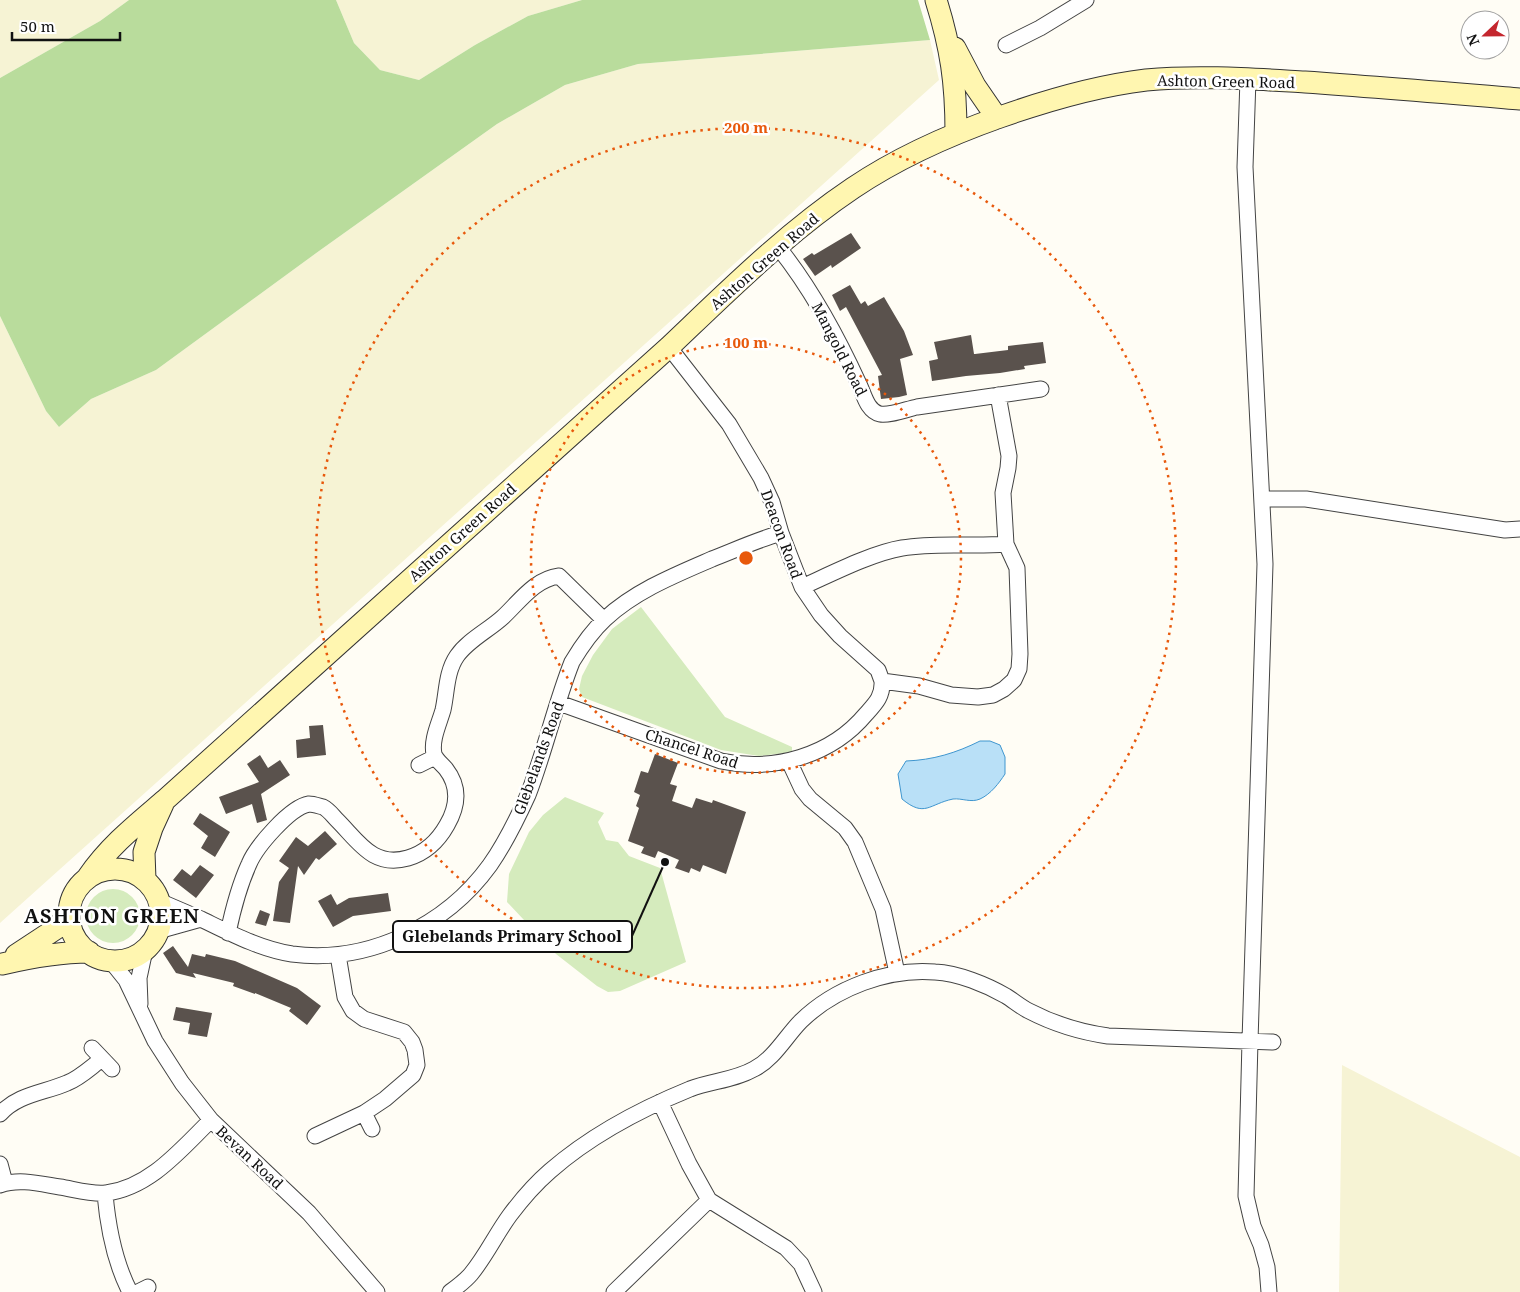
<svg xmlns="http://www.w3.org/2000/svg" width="1520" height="1292" viewBox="0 0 1520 1292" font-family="'Noto Serif',serif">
<rect width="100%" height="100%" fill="#fffdf5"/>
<!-- farmland -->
<path fill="#f6f3d4" d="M 0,0 L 129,0 L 100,21 L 0,78 Z
M 336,0 L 582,0 L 528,16 L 475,45 L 419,80 L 380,70 L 354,43 Z
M 930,40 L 939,80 L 0,923 L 0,316 L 46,411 L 59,427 L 91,399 L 156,370 L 319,251 L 497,124 L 565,85 L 638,64 Z
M 1342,1065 L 1520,1157 L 1520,1292 L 1339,1292 Z"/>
<!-- green -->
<path fill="#d5ebbd" d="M 641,607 L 725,717 L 792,747 L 792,752 L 759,756 L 721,750 L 582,697 L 579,689 L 582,676 L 593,655 L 612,629 Z
M 565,797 L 604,813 L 598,822 L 606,840 L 618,842 L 629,856 L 660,868 L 686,962 L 620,991 L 608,992 L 597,986 L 556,954 L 507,902 L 509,874 L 529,832 L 543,815 Z
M86 916a27 27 0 1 1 54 0a27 27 0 1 1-54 0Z"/>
<!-- forest -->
<path fill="#b9dc9c" d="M 129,0 L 336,0 L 354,43 L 380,70 L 419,80 L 475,45 L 528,16 L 582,0 L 918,0 L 930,40 L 638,64 L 565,85 L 497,124 L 319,251 L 156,370 L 91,399 L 59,427 L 46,411 L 0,316 L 0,78 L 100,21 Z"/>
<!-- water -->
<path fill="#b9e0f7" stroke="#3f96cf" d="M 980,741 L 990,741 L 1000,745 L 1005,757 L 1005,774 C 999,783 991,794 980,799 C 971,803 962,798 953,799 C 929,804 925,818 902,799 L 898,774 L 906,761 C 933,760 956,753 980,741 Z"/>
<!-- building -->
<path fill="#5a524d" d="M 851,233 L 861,248 L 832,268 L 831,265 L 815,276 L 803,259 L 812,253 L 814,255 Z
M 850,285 L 861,304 L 865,301 L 868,306 L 884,297 L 904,331 L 913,355 L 900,359 L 907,395 L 899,397 L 881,399 L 878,376 L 882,375 L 846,307 L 840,311 L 832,295 Z
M 971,335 L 974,354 L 975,354 L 1008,350 L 1008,346 L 1043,342 L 1046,363 L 1024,366 L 1025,369 L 1000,373 L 966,376 L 932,381 L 929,361 L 938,359 L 934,342 Z
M 323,725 L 326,755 L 297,758 L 296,740 L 310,738 L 309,726 Z
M 655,754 L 678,763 L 670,784 L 677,786 L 672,801 L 692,808 L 696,798 L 712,803 L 713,800 L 746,812 L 726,874 L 703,865 L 700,872 L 691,868 L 689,873 L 675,868 L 679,860 L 658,851 L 655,858 L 641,853 L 644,847 L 628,841 L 639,808 L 636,806 L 640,795 L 634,792 L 641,771 L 648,773 Z
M 260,755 L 268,768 L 280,760 L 290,775 L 261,794 L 267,820 L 257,823 L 252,804 L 226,814 L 219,797 L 259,782 L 247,764 Z
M 200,813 L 230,832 L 215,857 L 201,848 L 208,836 L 193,824 Z
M 325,831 L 337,844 L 319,860 L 316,858 L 304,875 L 298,866 L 290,923 L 273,921 L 279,882 L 289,868 L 279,861 L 296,837 L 308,846 Z
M 200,865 L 214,875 L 196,898 L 173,880 L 182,869 L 191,876 Z
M 388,893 L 391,911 L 353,916 L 333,927 L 318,901 L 331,894 L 337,905 L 349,898 Z
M 260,910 L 270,914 L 266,926 L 255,923 Z
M 173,946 L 188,967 L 192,954 L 205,957 L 206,954 L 235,961 L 297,988 L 321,1006 L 307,1025 L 289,1011 L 291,1008 L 255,993 L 255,994 L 233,986 L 234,983 L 193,973 L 196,978 L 176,973 L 163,953 Z
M 176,1007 L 212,1013 L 207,1037 L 188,1034 L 190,1023 L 173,1020 Z"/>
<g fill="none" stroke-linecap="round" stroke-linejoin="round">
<defs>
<path id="street" d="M 1006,45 L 1040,28 L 1086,0
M 1248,79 L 1245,167 L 1265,564 L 1250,1041 L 1246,1196 L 1253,1226 L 1261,1245 L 1267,1267 L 1269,1292
M 778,247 C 811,288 837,336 859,384 C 864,394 867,411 880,414 C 889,416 907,409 917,407 C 958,401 1000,395 1041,389
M 669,347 L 729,424 L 761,478 L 772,502 L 781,533 L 802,587 L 821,615 L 840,636 L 878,670 L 882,681 L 919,686 L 951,695 L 978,697 L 993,695 L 1004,689 L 1014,680 L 1019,669 L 1020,654 L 1017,568 L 1006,544 L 1003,493 L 1008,468 L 1009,456 L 998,395
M 1262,499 L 1306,499 L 1505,530 L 1520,529
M 802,587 C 831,574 872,553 902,548 C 937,542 972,547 1006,544
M 559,703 L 721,761 C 774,772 831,756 866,714 C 876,703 883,696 882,681
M 789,761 L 802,789 L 810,799 L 845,828 L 855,842 L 883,909 L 897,973
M 419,765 L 435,757
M 159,901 C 173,907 187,913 201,919 C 230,933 260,949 292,954 C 368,964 446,926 490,865 C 504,845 518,817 528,795 C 545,751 555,705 572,662 C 581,647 592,631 605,619 C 635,591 675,575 712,559 C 735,550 757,540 781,533
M 158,931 L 201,919
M 228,933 C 233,909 239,886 249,864 C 256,847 290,807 309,804 C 313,804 319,806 323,807 C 329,810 333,816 337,820 C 359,842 373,868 408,858 C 425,853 438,841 447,825 C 458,806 460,787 446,769 C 442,764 436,760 434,754 C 431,740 439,724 443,710 C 447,692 446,672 457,656 C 468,640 489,630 503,617 C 520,601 535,579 559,576 L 604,620
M 110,960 L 126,980 L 155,1041 L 182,1083 L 211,1120 L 309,1213 L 377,1292
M 140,1004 L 139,978 L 145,950
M 92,1048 L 112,1069
M 660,1102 L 689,1164 L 709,1200 L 786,1248 L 801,1264 L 814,1292
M 364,1113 L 372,1129
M 0,1114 C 18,1094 44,1093 67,1083 C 80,1078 91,1067 102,1059
M 315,1136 L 364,1113 L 385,1099 L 413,1075 L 417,1065 L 415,1050 L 412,1042 L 404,1032 L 364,1019 L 353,1011 L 345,997 L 338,955
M 0,1164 L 5,1183
M 0,1185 C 19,1178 41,1184 60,1187 C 73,1189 93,1195 106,1193 C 150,1188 182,1148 211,1120
M 105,1194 C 108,1228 114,1261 130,1292
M 138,1292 L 148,1287
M 450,1292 C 457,1287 465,1281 471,1274 C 486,1256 496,1234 510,1215 C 522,1199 535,1184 550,1171 C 590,1136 641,1109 690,1089 C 711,1081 735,1080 754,1069 C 774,1059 786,1036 801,1021 C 835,988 888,968 935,972 C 958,973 987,985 1006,996 C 1014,1001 1021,1007 1029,1011 C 1054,1024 1080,1032 1108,1036 L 1273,1042
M 614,1292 L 709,1200"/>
<path id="secondary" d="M 936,0 C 951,48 956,83 956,133
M 955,48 L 975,86 L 997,118
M69 915a46 46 0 1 1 92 0a46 46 0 1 1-92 0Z
M 88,877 C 109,846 137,824 165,800 L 669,347 C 728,291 786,233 853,188 C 899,157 949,135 1000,117 C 1048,100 1096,86 1146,80 C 1198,75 1252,79 1305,82 C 1377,87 1448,93 1520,99
M 145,880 L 144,852 L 152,828 L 163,804
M 16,955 L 57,928 L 69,914
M 2,964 C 32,957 59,952 89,952"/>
</defs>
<!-- street casing -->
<use href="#street" stroke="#444" stroke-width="17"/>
<!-- secondary casing -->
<use href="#secondary" stroke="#333" stroke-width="23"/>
<!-- street -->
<use href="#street" stroke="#fff" stroke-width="15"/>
<!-- secondary -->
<use href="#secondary" stroke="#fff6b0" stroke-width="21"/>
</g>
<!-- distance rings -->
<g fill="none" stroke="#e8590c" stroke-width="2.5" stroke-dasharray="2.5 5">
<circle cx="746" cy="558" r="215"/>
<circle cx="746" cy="558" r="430"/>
</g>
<g text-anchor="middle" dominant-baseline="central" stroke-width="5" stroke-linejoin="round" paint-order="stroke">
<!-- street labels -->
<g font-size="15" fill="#111" stroke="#fff">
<text transform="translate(1226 81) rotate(1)">Ashton Green Road</text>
<text transform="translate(764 261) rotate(-41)">Ashton Green Road</text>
<text transform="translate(840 349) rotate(63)">Mangold Road</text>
<text transform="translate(462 532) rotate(-42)">Ashton Green Road</text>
<text transform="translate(782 534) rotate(70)">Deacon Road</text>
<text transform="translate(692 748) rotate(18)">Chancel Road</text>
<text transform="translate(538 758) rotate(-70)">Glebelands Road</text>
<text transform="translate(250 1157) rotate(43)">Bevan Road</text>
</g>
<!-- district labels -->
<g font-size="20" font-weight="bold" letter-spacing="1" fill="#111" stroke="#fff">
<text x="112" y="915">ASHTON GREEN</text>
</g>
</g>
<circle cx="746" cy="558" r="8" fill="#e8590c" stroke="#fff" stroke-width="2.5"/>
<g font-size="15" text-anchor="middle" font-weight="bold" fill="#e8590c" stroke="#fff" stroke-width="5" stroke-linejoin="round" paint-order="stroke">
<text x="746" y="133">200 m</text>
<text x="746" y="348">100 m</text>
</g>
<!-- callouts -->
<path fill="none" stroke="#111" stroke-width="2" d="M665 862L632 936"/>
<circle fill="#111" stroke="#fff" stroke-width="2" cx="665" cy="862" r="5"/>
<rect fill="#fff" stroke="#111" stroke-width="2" x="393" y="921" width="239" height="31" rx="5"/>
<g font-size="16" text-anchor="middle" font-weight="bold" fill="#111">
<text x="512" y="942">Glebelands Primary School</text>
</g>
<!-- north arrow -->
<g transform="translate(1485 35) rotate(248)"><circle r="24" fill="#ffffff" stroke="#a0a0a0"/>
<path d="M0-4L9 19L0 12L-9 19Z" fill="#c4262e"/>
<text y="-8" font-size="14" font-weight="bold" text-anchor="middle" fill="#111111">N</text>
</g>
<!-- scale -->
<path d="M12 32v8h108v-8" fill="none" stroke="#111111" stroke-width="2.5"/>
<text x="20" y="32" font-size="15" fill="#111111" stroke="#ffffff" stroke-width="4" paint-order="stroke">50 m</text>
</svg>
